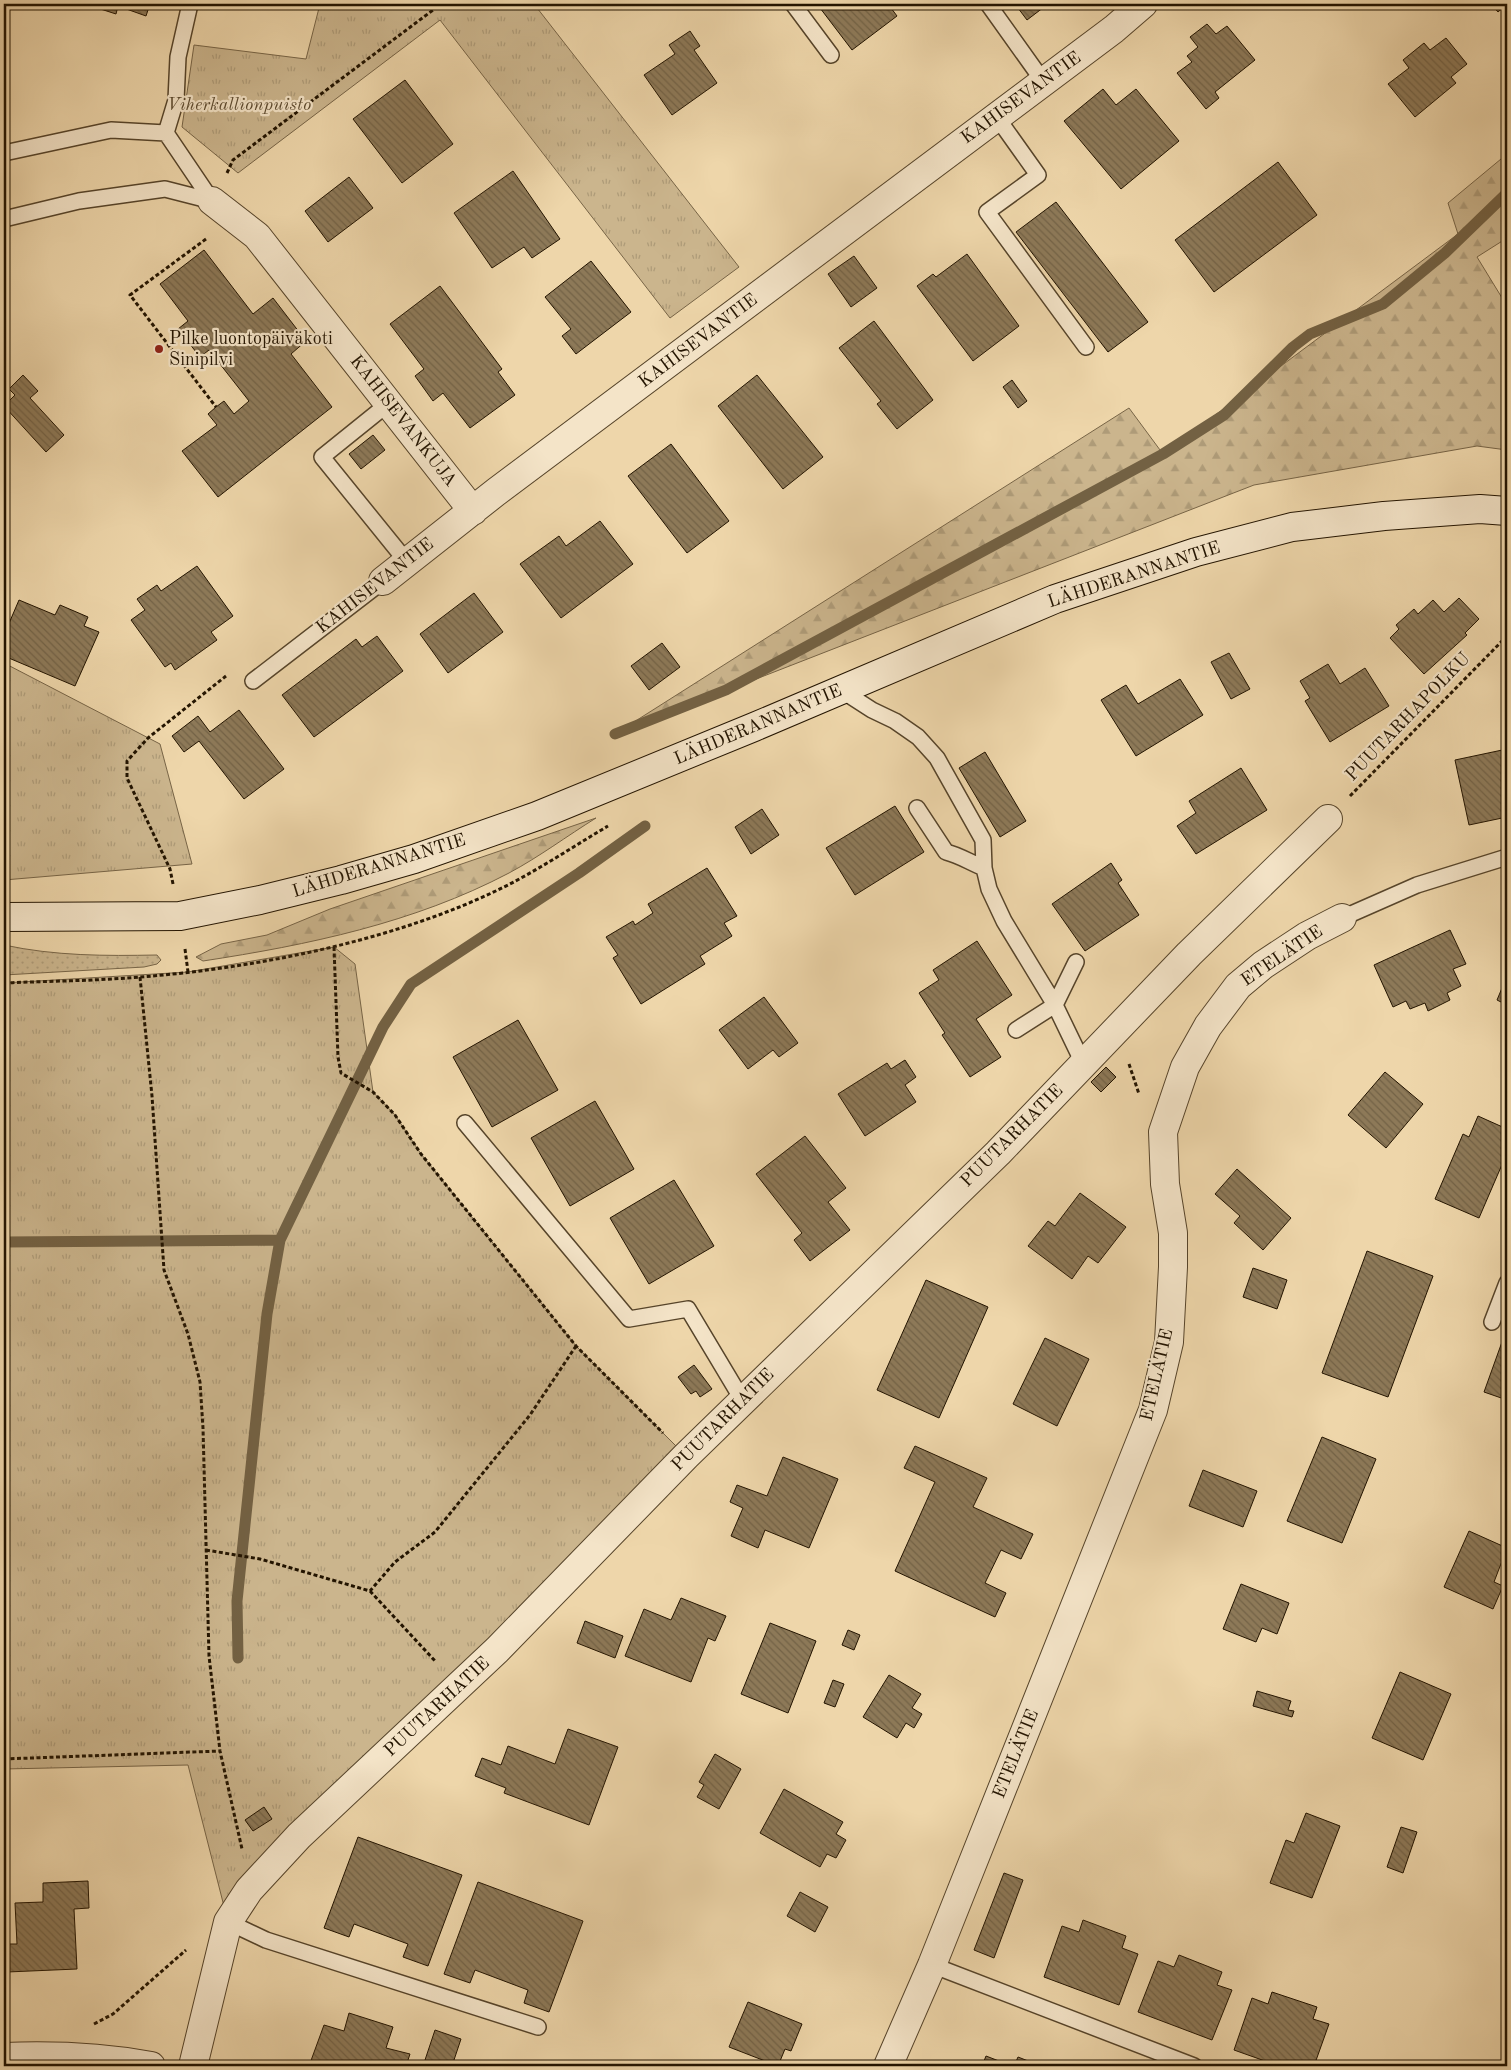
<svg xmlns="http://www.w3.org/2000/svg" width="1511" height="2070" viewBox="0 0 1511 2070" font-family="'Old Standard TT',serif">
<defs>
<pattern id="grass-dots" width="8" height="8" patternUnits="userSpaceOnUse" patternTransform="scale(1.25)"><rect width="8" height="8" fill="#cbb58d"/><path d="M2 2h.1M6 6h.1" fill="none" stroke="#ae9b78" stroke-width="1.8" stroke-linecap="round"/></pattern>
<pattern id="forest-firs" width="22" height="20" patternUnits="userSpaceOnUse" patternTransform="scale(1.25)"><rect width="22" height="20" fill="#cbb58d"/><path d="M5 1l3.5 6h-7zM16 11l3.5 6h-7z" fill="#ae9b78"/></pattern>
<pattern id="park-tufts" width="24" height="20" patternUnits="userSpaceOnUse" patternTransform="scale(1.25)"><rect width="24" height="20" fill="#cbb58d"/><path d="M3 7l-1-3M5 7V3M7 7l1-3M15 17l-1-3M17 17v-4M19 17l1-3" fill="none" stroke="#ae9b78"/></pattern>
<pattern id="building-back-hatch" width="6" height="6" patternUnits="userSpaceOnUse" patternTransform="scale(1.25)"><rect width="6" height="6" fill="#8d7958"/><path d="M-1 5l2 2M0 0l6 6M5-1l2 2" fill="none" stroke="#736246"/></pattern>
</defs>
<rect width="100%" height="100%" fill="#eed6aa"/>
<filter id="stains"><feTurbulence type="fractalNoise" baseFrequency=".004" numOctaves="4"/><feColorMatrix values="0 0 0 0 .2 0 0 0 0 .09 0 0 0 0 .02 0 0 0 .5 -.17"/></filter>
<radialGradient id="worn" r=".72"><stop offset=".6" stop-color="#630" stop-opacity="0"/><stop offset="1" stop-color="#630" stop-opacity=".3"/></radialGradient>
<!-- grass -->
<path fill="url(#grass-dots)" stroke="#776446" d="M 4,945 C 55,956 105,956 157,955 L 161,960 L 157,964 L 144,967 L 4,975 Z"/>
<!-- forest -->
<path fill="url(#forest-firs)" stroke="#776446" d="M 1507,154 L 1507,238 L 1477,257 L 1507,306 L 1507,450 L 1477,446 L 1254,485 L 615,734 L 1129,408 L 1163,454 L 1458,234 L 1448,203 Z
M 596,818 C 567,836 539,857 509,873 C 414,923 308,945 203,961 L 196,957 L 221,944 L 267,935 L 330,909 Z"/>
<!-- park -->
<path fill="url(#park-tufts)" stroke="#776446" d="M 320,4 L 534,4 L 739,267 L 670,318 L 440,20 L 238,173 L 182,127 L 194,45 L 306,59 Z
M 4,663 L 160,744 L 192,864 L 4,880 Z
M 334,947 L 355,964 L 373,1092 L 395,1115 L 421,1154 L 576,1346 L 686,1456 L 228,1922 L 188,1765 L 4,1769 L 4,983 L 188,972 Z"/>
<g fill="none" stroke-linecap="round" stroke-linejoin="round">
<!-- stream -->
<path stroke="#736143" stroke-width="11" d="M 615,734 L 726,690 L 1163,454 L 1224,415 L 1293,347 L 1310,334 L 1383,304 L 1445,253 L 1507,193
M 4,1242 L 280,1240
M 238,1658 L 237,1601 L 267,1314 L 280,1240 L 383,1027 L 411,984 L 579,873 L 645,826"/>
</g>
<!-- building -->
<path fill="url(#building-back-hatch)" stroke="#231400" d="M 85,4 L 150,4 L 146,16 L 118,6 L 116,14 Z
M 817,4 L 888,4 L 897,16 L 852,50 Z
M 1015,4 L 1048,4 L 1027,20 Z
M 1491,4 L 1507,4 L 1498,12 Z
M 1207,24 L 1216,34 L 1227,26 L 1255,60 L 1215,92 L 1219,98 L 1206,109 L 1177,73 L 1192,62 L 1187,56 L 1198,47 L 1190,37 Z
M 690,31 L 700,46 L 694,50 L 717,83 L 672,115 L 644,75 L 675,54 L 669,45 Z
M 1446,38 L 1467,64 L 1451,77 L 1456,83 L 1415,117 L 1388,84 L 1409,68 L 1403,60 L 1424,43 L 1430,50 Z
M 405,80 L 453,144 L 402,183 L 353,119 Z
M 1103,89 L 1116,105 L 1136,89 L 1179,141 L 1121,189 L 1064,121 Z
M 1278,162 L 1317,215 L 1214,292 L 1175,240 Z
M 513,171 L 560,239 L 532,258 L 524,247 L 492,268 L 454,213 Z
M 349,177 L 373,208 L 328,242 L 305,211 Z
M 1056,202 L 1148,322 L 1108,352 L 1016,232 Z
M 204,250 L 253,314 L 273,298 L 306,341 L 291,354 L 332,407 L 218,497 L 182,451 L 217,425 L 208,414 L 216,407 L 224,401 L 234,414 L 249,401 L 209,350 L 200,357 L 178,329 L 188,321 L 160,284 Z
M 967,254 L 1019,326 L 973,361 L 917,286 L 933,274 L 936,277 Z
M 854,256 L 877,288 L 851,307 L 828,274 Z
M 591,261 L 631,312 L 576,354 L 562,336 L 571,329 L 545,297 Z
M 440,286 L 502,369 L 498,372 L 515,395 L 470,428 L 443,393 L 433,401 L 415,376 L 424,369 L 390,324 Z
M 874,321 L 933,400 L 897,429 L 877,404 L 881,401 L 839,348 Z
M 23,375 L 38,391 L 30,398 L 64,435 L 46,452 L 4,406 L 15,395 L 9,389 Z
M 757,375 L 823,457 L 783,489 L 718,406 Z
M 1012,380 L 1027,401 L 1018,408 L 1003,387 Z
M 373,435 L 385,450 L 361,469 L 349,454 Z
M 671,444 L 729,521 L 687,553 L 628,476 Z
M 600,521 L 633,564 L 561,618 L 520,564 L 559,536 L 566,546 Z
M 197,566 L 233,616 L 211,632 L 217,640 L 175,670 L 171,663 L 165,667 L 131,620 L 145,610 L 137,599 L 157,585 L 161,591 Z
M 474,593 L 503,632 L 448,673 L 420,634 Z
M 1459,598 L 1479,619 L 1465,633 L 1467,635 L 1424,674 L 1390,638 L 1399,629 L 1396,625 L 1414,609 L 1418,614 L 1433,600 L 1444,612 Z
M 19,600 L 55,615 L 60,605 L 88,617 L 84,626 L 99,632 L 75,686 L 4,656 L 4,635 Z
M 377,636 L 403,671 L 314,737 L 282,695 L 356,639 L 362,647 Z
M 662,643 L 680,667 L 649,690 L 631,666 Z
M 1229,653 L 1250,689 L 1231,699 L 1211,662 Z
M 1328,664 L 1340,684 L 1365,668 L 1389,706 L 1330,742 L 1305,701 L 1310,698 L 1300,681 Z
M 1180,679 L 1203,715 L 1136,756 L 1101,700 L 1126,685 L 1138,704 Z
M 239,710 L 284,769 L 244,799 L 199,741 L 184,752 L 172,736 L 198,716 L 210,732 Z
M 1507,749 L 1507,817 L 1469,825 L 1455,760 Z
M 985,752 L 1026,821 L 1000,837 L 959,768 Z
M 1241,768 L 1267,810 L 1196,854 L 1177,826 L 1196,813 L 1189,801 Z
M 895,806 L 924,852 L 855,895 L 826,848 Z
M 762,809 L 779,835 L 751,854 L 735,827 Z
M 1111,863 L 1122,880 L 1118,883 L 1139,915 L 1085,951 L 1052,904 Z
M 707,868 L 737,916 L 724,923 L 732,936 L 700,956 L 705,964 L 641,1004 L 613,958 L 618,955 L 606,937 L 633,921 L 635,925 L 653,913 L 648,904 Z
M 1450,930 L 1466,964 L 1453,969 L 1461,986 L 1447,993 L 1450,1000 L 1428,1011 L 1425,1003 L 1410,1009 L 1406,1001 L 1393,1007 L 1374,965 Z
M 977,941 L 1012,995 L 976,1019 L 1001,1057 L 970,1077 L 942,1035 L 945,1033 L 919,993 L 939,980 L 933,970 Z
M 1507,976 L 1507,1005 L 1497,1000 Z
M 764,997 L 798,1043 L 779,1057 L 773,1050 L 748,1069 L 719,1030 Z
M 518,1020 L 558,1090 L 492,1127 L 453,1057 Z
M 905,1060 L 916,1077 L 905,1085 L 916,1102 L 865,1136 L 838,1094 L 887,1063 L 891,1069 Z
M 1106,1067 L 1116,1077 L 1101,1092 L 1091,1082 Z
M 1385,1072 L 1423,1104 L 1386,1148 L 1348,1115 Z
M 595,1101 L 634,1169 L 570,1206 L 531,1138 Z
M 1478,1116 L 1507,1129 L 1507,1153 L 1479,1218 L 1435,1199 L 1463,1134 L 1469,1137 Z
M 805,1136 L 846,1188 L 828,1202 L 850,1230 L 810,1261 L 794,1240 L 802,1233 L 756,1174 Z
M 1237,1169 L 1291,1218 L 1263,1250 L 1234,1223 L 1240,1216 L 1215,1194 Z
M 674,1180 L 714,1246 L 649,1284 L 610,1218 Z
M 1080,1193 L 1126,1227 L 1098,1263 L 1088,1256 L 1072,1279 L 1028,1246 L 1048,1221 L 1055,1226 Z
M 1367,1251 L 1433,1276 L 1388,1397 L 1322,1373 Z
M 1253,1268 L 1287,1280 L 1277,1309 L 1243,1297 Z
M 926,1280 L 988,1307 L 939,1418 L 877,1390 Z
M 1507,1328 L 1507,1400 L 1484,1392 Z
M 1045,1338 L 1089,1359 L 1057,1426 L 1013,1404 Z
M 694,1365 L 712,1389 L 700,1397 L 696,1391 L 691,1394 L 678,1377 Z
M 1322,1437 L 1376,1459 L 1342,1543 L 1287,1521 Z
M 915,1446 L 987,1478 L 973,1507 L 1033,1534 L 1021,1559 L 1001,1550 L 985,1583 L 1006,1593 L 995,1617 L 895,1571 L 935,1482 L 904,1468 Z
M 783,1457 L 838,1479 L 809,1548 L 765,1530 L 758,1548 L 731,1536 L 743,1508 L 730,1502 L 737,1485 L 767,1496 Z
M 1203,1470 L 1257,1491 L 1243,1527 L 1189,1506 Z
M 1469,1531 L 1507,1548 L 1494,1582 L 1503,1586 L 1493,1609 L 1444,1587 Z
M 1241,1584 L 1289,1603 L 1277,1634 L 1262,1628 L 1256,1642 L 1223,1629 Z
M 681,1598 L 726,1616 L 715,1641 L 708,1638 L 691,1682 L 625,1656 L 644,1609 L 671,1620 Z
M 585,1621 L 623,1636 L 615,1658 L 577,1643 Z
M 770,1623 L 816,1641 L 788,1713 L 741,1694 Z
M 848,1630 L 860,1635 L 854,1650 L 842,1645 Z
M 1400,1672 L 1451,1694 L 1423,1760 L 1372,1738 Z
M 889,1675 L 921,1694 L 912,1708 L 922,1714 L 914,1728 L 906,1723 L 897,1738 L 863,1717 Z
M 833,1680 L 844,1684 L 835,1707 L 824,1703 Z
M 1257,1691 L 1291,1701 L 1288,1710 L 1294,1711 L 1292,1717 L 1253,1706 Z
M 568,1729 L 618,1747 L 589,1825 L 504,1793 L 506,1788 L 475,1776 L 482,1758 L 501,1765 L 508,1746 L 555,1764 Z
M 715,1754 L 741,1769 L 719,1809 L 697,1797 L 704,1785 L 699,1782 Z
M 784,1789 L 843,1822 L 836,1834 L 846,1840 L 836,1858 L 827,1854 L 820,1867 L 760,1833 Z
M 264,1807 L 272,1819 L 253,1831 L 245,1820 Z
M 1306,1813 L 1340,1826 L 1312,1898 L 1270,1883 L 1286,1840 L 1294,1843 Z
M 1401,1827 L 1417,1832 L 1403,1873 L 1387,1867 Z
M 358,1837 L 462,1875 L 428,1966 L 403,1957 L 408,1944 L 354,1924 L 349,1937 L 324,1928 Z
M 1004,1873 L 1023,1880 L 994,1958 L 974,1950 Z
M 88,1881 L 89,1908 L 74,1909 L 77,1969 L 7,1972 L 6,1944 L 17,1944 L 15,1903 L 43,1902 L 43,1883 Z
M 478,1882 L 583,1921 L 549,2012 L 524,2003 L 528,1990 L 475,1970 L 470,1983 L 444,1974 Z
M 800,1892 L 828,1907 L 815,1932 L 787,1916 Z
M 1083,1920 L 1126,1936 L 1122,1948 L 1138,1954 L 1119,2005 L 1044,1977 L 1062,1926 L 1079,1932 Z
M 1179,1955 L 1222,1972 L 1217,1985 L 1232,1990 L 1212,2040 L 1138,2012 L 1158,1961 L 1174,1967 Z
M 1272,1992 L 1317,2007 L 1313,2019 L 1329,2024 L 1314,2066 L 1279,2066 L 1234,2050 L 1252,1998 L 1268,2004 Z
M 748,2002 L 802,2024 L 791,2051 L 785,2049 L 778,2066 L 729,2047 Z
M 349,2013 L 393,2027 L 386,2048 L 410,2054 L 406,2066 L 309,2066 L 324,2025 L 344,2031 Z
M 435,2030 L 461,2039 L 452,2066 L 423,2066 Z
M 986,2056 L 1012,2066 L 982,2066 Z
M 1018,2057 L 1041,2066 L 1014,2066 Z"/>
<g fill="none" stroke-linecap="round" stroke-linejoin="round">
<defs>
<path id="service" d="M 793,4 L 831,55
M 988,4 L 1043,81
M 996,116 L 1038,175 L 987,212 L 1086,347
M 166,133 L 176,100 L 178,57 L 190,4
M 4,153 L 111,130 L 166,133 L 212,201
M 4,219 L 79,201 L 165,189 L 212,201
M 389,403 L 322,457 L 407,562
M 253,681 L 383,581
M 841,690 L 872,710 L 895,721 L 918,737 L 937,758 L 983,840 L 984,868 L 989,889 L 1004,921 L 1055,1005 L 1083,1063
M 917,808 L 946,852 C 959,855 971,863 984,868
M 1342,918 L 1417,885 L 1507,857
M 1016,1030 L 1055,1005 L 1076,962
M 465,1123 L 629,1319 L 688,1309 L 743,1401
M 1492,1322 L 1507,1283
M 228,1922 L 266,1940 L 538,2027
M 932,1965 L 1194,2066"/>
<path id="minor" d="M 212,201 L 257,236 L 473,511
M 383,581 L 496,492 L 1114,29 L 1143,4
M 4,2057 C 54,2055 102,2057 151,2066
M 193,2066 L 228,1922 L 249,1890 L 299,1836 L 497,1650 L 686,1456 L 998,1153 L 1189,954 L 1328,819
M 888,2066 L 932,1965 L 1153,1410 L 1169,1342 L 1173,1267 L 1173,1233 L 1165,1184 L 1163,1132 L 1185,1067 L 1208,1026 L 1238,986 L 1263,965 L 1307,936 L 1342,918"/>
<path id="secondary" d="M 4,917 L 180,916 L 260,900 L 341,880 L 414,859 L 537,816 L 754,727 L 1055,599 L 1196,552 L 1292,527 L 1384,516 L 1480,509 L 1507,511"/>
</defs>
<!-- service casing -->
<use href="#service" stroke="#56442a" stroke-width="18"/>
<!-- minor casing -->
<use href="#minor" stroke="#56442a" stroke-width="30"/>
<!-- secondary casing -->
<use href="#secondary" stroke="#231400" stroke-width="30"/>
<!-- path -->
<path stroke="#231400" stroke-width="3" stroke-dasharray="4 2.5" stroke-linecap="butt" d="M 227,173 L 233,160 L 441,4
M 206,239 L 130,295 L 216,407
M 1350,796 L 1507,636
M 173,884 L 170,869 L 127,778 L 127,761 L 148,738 L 226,676
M 334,947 L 338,1057 L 341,1073 L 373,1092 L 395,1115 L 421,1154 L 576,1346 L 663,1433
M 185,949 L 188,972
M 140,977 L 152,1096 L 164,1270 L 188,1334 L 200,1382 L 203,1428 L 209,1656 L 220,1751 L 242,1849
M 4,983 C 49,981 94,981 140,977 C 258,968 397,940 504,887 C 540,869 574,846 608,826
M 1129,1064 L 1139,1094
M 206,1550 L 260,1559 L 370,1591 L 395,1562 L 435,1532 L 530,1415 L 576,1346
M 370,1591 L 436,1662
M 4,1759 L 220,1751
M 94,2024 L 113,2014 L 186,1950"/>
<!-- service -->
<use href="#service" stroke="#f4e4c8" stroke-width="15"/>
<!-- minor -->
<use href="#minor" stroke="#f4e4c8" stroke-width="28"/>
<!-- secondary -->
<use href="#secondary" stroke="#f4e4c8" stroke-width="28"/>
</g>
<!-- markers -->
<circle fill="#8f2418" stroke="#f4e4c8" stroke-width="2" cx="159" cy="349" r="5"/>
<g text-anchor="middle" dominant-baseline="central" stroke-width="4.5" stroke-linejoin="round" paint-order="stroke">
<!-- street labels -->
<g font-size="18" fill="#231400" stroke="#f4e4c8">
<text transform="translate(1021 98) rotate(-36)">KAHISEVANTIE</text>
<text transform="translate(698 341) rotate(-37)">KAHISEVANTIE</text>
<text transform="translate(403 421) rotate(52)">KAHISEVANKUJA</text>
<text transform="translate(1134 575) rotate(-18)">LÄHDERANNANTIE</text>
<text transform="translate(375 586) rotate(-38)">KAHISEVANTIE</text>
<text transform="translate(1408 717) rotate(-46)">PUUTARHAPOLKU</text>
<text transform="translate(758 725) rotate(-23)">LÄHDERANNANTIE</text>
<text transform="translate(379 866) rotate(-17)">LÄHDERANNANTIE</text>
<text transform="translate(1282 956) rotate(-34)">ETELÄTIE</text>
<text transform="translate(1012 1136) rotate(-45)">PUUTARHATIE</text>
<text transform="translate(1157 1375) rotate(-77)">ETELÄTIE</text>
<text transform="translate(723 1420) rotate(-45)">PUUTARHATIE</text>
<text transform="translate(437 1707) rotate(-43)">PUUTARHATIE</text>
<text transform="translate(1016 1754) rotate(-68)">ETELÄTIE</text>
</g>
<!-- park labels -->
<g font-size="18" font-style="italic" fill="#5e4c31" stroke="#f4e4c8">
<text x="239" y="105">Viherkallionpuisto</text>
</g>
<!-- poi labels -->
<g font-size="18" fill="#231400" stroke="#f4e4c8" text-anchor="start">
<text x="169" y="339">Pilke luontopäiväkoti<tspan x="169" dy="21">Sinipilvi</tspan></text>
</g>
</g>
<!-- margin -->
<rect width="1511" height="2070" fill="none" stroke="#eed6aa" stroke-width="20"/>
<rect x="5" y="5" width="1501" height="2060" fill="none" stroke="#231400" stroke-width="2.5"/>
<rect x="10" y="10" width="1491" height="2050" fill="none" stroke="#231400"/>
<rect width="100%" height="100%" filter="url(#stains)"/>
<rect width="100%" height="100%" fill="url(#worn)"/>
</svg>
